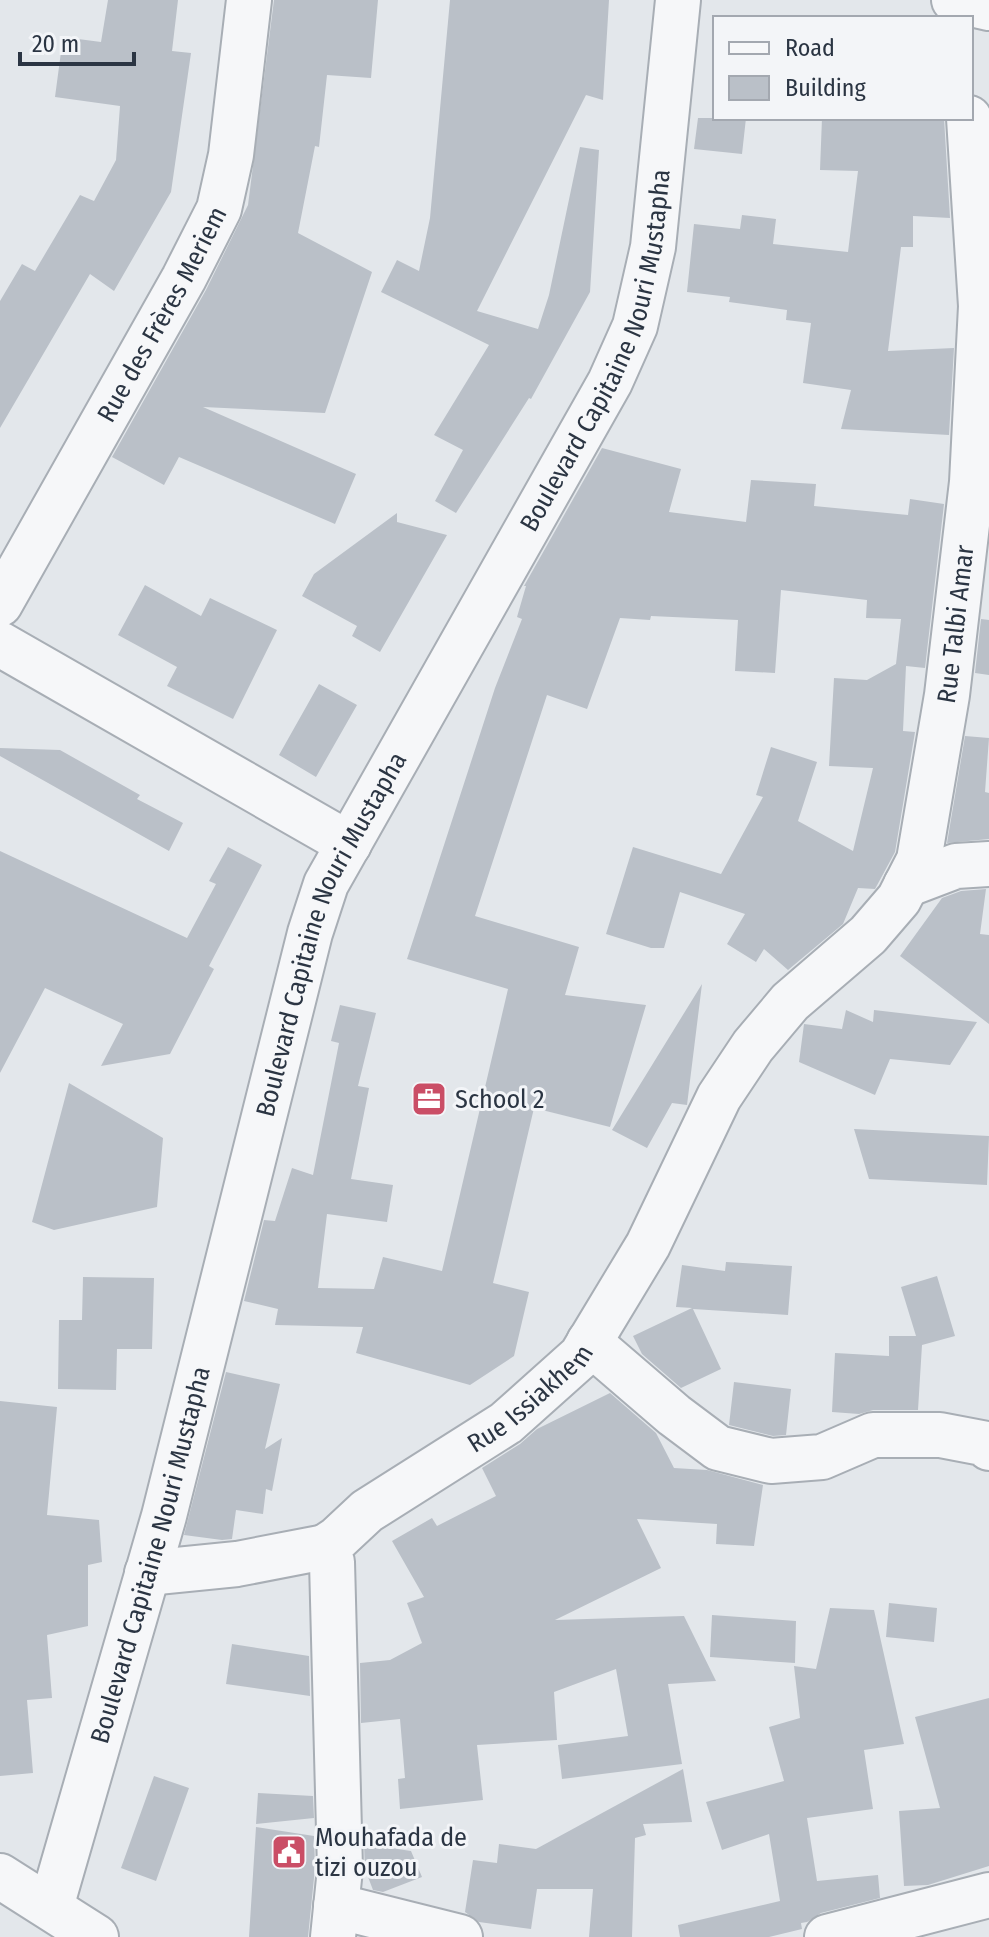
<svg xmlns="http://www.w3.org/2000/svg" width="989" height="1937" viewBox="0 0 989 1937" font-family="'Fira Sans Condensed',sans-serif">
<rect width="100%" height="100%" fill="#e3e7eb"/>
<!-- building -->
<path fill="#bac0c8" d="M 108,0 L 178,0 L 172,51 L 191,53 L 171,192 L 114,291 L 90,274 L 0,428 L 0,301 L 22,264 L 35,271 L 80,195 L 94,201 L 116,160 L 120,106 L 55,97 L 63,37 L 101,42 Z
M 274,0 L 378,0 L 371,78 L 327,75 L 319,147 L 315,146 L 298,233 L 372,272 L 325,413 L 203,407 L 356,474 L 335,524 L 179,457 L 164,485 L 112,457 L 206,290 L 248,205 Z
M 450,0 L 609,0 L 603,100 L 586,95 L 477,311 L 538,329 L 549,295 L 580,147 L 599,150 L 590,292 L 531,399 L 529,398 L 456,513 L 435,501 L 463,450 L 434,435 L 489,345 L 381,292 L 397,260 L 419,271 L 430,218 Z
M 698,118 L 746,118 L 742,154 L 694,149 Z
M 822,118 L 944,118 L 950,218 L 913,216 L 913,247 L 901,247 L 888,351 L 954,348 L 949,435 L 841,429 L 851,390 L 803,383 L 811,323 L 786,320 L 787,310 L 729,302 L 730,297 L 687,292 L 694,224 L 740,229 L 742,215 L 776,219 L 773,244 L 848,252 L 858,171 L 820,170 Z
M 602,448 L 681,469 L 669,512 L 746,522 L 751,480 L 816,484 L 814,506 L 908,515 L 910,499 L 944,504 L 925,668 L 906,666 L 903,731 L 915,732 L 895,852 L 875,889 L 858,888 L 843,924 L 788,970 L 764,949 L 756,962 L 727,944 L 745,914 L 680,892 L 664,948 L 651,948 L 606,934 L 633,847 L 721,874 L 763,797 L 756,795 L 771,747 L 817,762 L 798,821 L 853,851 L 873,768 L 829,766 L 834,678 L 867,680 L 896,664 L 901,619 L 866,618 L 867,600 L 781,590 L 775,673 L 735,671 L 738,620 L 651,616 L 650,620 L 620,618 L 587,709 L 547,695 L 475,916 L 579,947 L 565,995 L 646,1005 L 610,1127 L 534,1108 L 493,1283 L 529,1292 L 514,1356 L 470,1385 L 356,1353 L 363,1327 L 275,1325 L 278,1309 L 244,1301 L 264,1220 L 275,1221 L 292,1168 L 313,1175 L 339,1043 L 331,1041 L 340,1005 L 376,1013 L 358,1086 L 369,1088 L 351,1179 L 393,1185 L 387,1222 L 327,1214 L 318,1288 L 374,1289 L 383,1257 L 442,1271 L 508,989 L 407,959 L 495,688 L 522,619 L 517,617 L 526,586 L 524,586 Z
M 397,513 L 397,522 L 447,535 L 380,652 L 352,636 L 357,626 L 302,596 L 314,574 Z
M 145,585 L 201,616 L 210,598 L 277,630 L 233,719 L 167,686 L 177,667 L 118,635 Z
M 981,619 L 989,620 L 989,675 L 975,673 Z
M 319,684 L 357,705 L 316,777 L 279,755 Z
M 965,736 L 989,738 L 985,792 L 989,793 L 989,839 L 947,843 Z
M 0,748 L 60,750 L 140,795 L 137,799 L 183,823 L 169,851 L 0,756 Z
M 228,847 L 262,865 L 209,966 L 214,969 L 170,1054 L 101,1066 L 123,1024 L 45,988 L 0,1073 L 0,851 L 187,938 L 216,884 L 209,881 Z
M 986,889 L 980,934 L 989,935 L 989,1024 L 900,956 L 942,898 L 961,891 Z
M 702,984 L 687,1105 L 672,1103 L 647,1148 L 612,1130 Z
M 846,1010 L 873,1022 L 874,1010 L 977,1022 L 950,1065 L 890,1059 L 875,1095 L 799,1062 L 804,1024 L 842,1029 Z
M 69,1083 L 163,1138 L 157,1207 L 54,1230 L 32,1222 Z
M 854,1129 L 989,1136 L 987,1185 L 869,1179 Z
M 726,1262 L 792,1266 L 788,1315 L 693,1309 L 721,1369 L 681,1388 L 642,1354 L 633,1336 L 692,1308 L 676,1307 L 682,1265 L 725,1271 Z
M 937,1276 L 955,1336 L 922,1345 L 918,1410 L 873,1410 L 859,1414 L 832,1412 L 835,1353 L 889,1356 L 889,1336 L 916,1336 L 901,1287 Z
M 83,1277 L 154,1278 L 152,1349 L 117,1349 L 116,1390 L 58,1389 L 59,1320 L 82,1320 Z
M 226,1372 L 280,1384 L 265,1449 L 282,1438 L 272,1491 L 266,1489 L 263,1514 L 236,1510 L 232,1539 L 222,1540 L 184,1535 Z
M 734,1382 L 791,1389 L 786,1435 L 773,1436 L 729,1425 Z
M 610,1393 L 656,1433 L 674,1468 L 707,1470 L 763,1485 L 754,1546 L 716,1544 L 717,1524 L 637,1519 L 661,1568 L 555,1620 L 684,1616 L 716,1681 L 668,1684 L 682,1764 L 562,1779 L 558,1745 L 628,1736 L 616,1669 L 554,1692 L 557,1740 L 477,1745 L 483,1800 L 400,1809 L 398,1779 L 405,1778 L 400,1719 L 361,1723 L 360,1663 L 390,1660 L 422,1643 L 407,1603 L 424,1597 L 392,1541 L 432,1518 L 437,1526 L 496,1496 L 482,1468 L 520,1444 L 537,1429 Z
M 0,1401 L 57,1407 L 47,1515 L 99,1520 L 102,1562 L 88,1565 L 88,1626 L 47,1635 L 52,1698 L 27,1700 L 33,1773 L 0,1776 Z
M 889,1603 L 937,1608 L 934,1642 L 886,1637 Z
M 830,1608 L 874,1610 L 904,1744 L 864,1750 L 873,1809 L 807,1818 L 817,1881 L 878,1875 L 880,1898 L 821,1913 L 807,1922 L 801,1923 L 802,1929 L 769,1937 L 680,1937 L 678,1925 L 780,1901 L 769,1834 L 722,1850 L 706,1802 L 784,1781 L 769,1727 L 800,1718 L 794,1666 L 816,1669 Z
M 712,1615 L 796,1621 L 795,1663 L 710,1657 Z
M 232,1644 L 309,1656 L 310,1696 L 226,1684 Z
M 989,1698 L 989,1866 L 928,1885 L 904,1886 L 899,1811 L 940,1808 L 915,1717 Z
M 683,1769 L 692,1822 L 643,1824 L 646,1835 L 635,1838 L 632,1937 L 589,1937 L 593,1889 L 537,1889 L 531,1929 L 479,1922 L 465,1912 L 473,1860 L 497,1863 L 499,1844 L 536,1849 Z
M 154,1776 L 189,1788 L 156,1881 L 121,1868 Z
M 258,1793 L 313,1796 L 314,1818 L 256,1824 Z
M 256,1827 L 314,1836 L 315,1868 L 308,1937 L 249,1937 Z
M 364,1844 L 411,1851 L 422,1877 L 383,1892 L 373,1890 L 365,1869 Z"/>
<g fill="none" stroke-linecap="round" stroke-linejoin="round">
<defs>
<g id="minor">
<path d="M 954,0 L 989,8"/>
<path id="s1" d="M 0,604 L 184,278 L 219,209 L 231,155 L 249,0"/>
<path d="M 0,644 L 349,844"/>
<path d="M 906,885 L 956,866 L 989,864"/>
<path d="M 589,1342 L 674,1415 L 718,1448 L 771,1461 L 822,1457 L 873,1435 L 940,1435 L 987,1444 L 989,1448"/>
<path d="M 147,1573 L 237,1564 L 325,1547"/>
<path d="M 0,1876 L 96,1937"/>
<path d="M 336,1906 L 460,1937"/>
<path id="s2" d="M 51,1907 L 164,1516 L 310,933 L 326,884 L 610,382 L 635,326 L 653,247 L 678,0"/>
<path id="s3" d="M 333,1937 L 340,1869 L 332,1562 L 325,1547 L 337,1539 L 367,1511 L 506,1423 L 581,1356 L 648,1245 L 719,1097 L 753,1046 L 790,1002 L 868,935 L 899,899 L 919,860 L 947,695 L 972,482 L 981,306 L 969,118"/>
<path d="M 827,1937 L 989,1895"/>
</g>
</defs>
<!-- minor casing -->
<use href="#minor" stroke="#a8aeb5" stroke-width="48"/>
<!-- minor -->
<use href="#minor" stroke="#f6f7f9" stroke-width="44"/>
</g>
<!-- icons -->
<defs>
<symbol id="office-square" viewBox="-11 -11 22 22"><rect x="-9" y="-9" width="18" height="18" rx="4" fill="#ca4e66" stroke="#f3f5f8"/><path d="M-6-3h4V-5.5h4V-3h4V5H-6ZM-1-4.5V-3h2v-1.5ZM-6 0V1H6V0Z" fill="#fff"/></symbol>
<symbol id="civic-square" viewBox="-11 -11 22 22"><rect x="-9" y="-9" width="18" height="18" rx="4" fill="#ca4e66" stroke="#f3f5f8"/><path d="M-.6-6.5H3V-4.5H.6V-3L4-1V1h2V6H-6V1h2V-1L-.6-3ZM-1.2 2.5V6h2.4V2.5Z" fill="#fff"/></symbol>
</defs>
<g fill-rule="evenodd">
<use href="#office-square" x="409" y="1079" width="40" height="40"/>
<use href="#civic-square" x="269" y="1832" width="40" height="40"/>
</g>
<g text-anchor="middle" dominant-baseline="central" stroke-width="6" stroke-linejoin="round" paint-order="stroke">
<!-- street labels -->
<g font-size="26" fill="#2b3543" stroke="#f3f5f8">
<text stroke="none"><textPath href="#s1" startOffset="332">Rue des Frères Meriem</textPath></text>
<text stroke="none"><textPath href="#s2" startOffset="1662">Boulevard Capitaine Nouri Mustapha</textPath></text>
<text stroke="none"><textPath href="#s3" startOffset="1558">Rue Talbi Amar</textPath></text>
<text stroke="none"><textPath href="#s2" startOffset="1014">Boulevard Capitaine Nouri Mustapha</textPath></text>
<text stroke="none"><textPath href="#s3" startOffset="646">Rue Issiakhem</textPath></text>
<text stroke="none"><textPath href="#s2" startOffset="366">Boulevard Capitaine Nouri Mustapha</textPath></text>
</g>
<!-- poi labels -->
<g font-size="26" fill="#2b3543" stroke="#f3f5f8" text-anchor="start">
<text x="455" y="1099">School 2</text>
<text x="315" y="1837">Mouhafada de<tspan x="315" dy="30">tizi ouzou</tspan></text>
</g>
</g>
<!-- legend -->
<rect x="713" y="16" width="260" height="104" fill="#f3f5f8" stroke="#a3a8b0" stroke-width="2"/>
<rect x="729" y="42" width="40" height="12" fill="#f6f7f9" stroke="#a3a8b0" stroke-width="2"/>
<text x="785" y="56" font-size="24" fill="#2b3543">Road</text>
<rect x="729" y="76" width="40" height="24" fill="#bac0c8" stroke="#a3a8b0" stroke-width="2"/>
<text x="785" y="96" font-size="24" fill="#2b3543">Building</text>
<!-- scale -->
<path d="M20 52v12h114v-12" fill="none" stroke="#2b3543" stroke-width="4"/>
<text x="32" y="52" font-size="24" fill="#2b3543" stroke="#f3f5f8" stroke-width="6" paint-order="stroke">20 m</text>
</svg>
